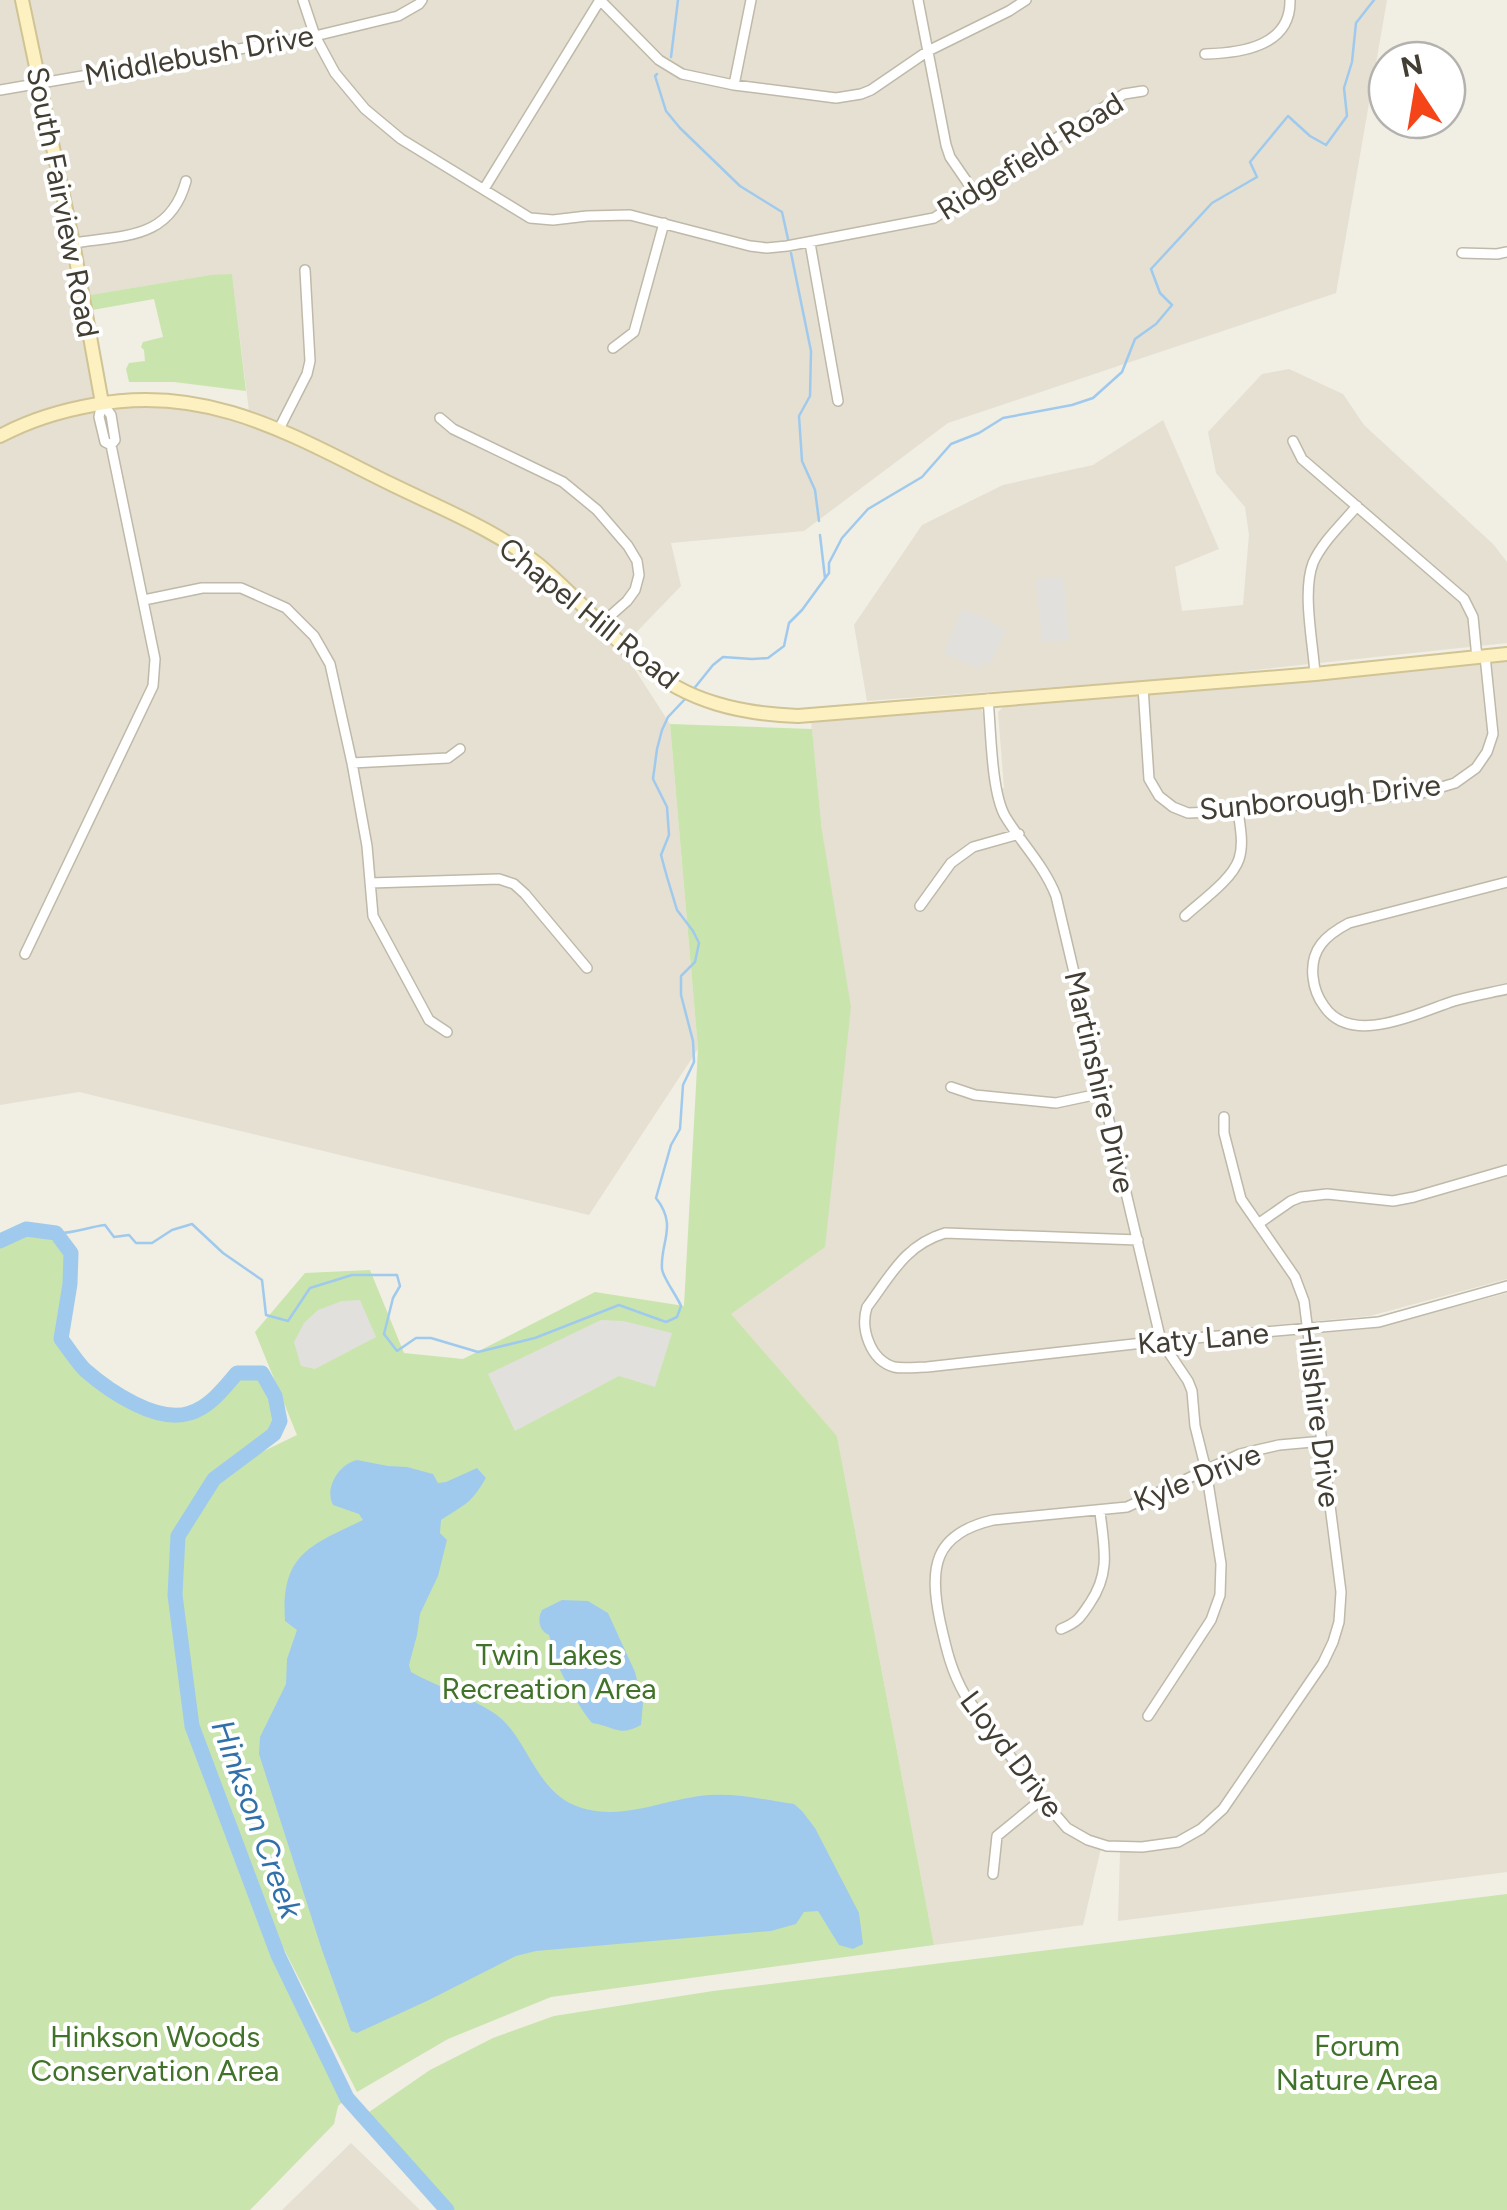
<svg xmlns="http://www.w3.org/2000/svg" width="1507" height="2210" viewBox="0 0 1507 2210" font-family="Figtree,sans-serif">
<rect width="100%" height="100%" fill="#f1eee3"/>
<!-- residential -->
<path fill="#e5e0d2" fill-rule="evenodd" d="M 0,0 L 1387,0 L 1336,293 L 948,423 L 804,531 L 671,543 L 681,586 L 621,648 L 670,724 L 698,1049 L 589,1215 L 79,1092 L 0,1105 ZM 210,275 L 232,275 L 250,419 L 194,408 L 103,403 L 85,296 Z
M 1289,369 L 1343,394 L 1364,425 L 1493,544 L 1507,562 L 1507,643 L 1189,677 L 867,701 L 854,625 L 922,525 L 1003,485 L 1093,465 L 1163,420 L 1219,549 L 1175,567 L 1182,611 L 1243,605 L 1249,535 L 1245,507 L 1216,473 L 1208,432 L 1262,374 Z
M 1507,661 L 1507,1279 L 1370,1316 L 1264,1326 L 1267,1337 L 1370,1329 L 1507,1293 L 1507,1872 L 1118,1921 L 1120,1852 L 1101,1848 L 1083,1925 L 934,1945 L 837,1436 L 730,1314 L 825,1246 L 822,831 L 811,721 L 981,709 L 985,716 L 993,790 L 1004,788 L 998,712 L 1006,704 Z
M 351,2143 L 420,2210 L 282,2210 Z"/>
<!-- green -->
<path fill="#c9e5ad" d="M 232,274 L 246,391 L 174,382 L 129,382 L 126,369 L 129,363 L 145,361 L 144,350 L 141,347 L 143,342 L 163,337 L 154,299 L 87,311 L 84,296 L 210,275 Z
M 670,724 L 812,729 L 822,831 L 851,1007 L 825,1247 L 731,1314 L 837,1436 L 934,1945 L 551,1997 L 448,2039 L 357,2092 L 265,1912 L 254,1885 L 254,1891 L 278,1955 L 347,2098 L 338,2106 L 334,2124 L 250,2210 L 0,2210 L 0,1241 L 26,1229 L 56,1233 L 71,1253 L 70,1284 L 61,1339 C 69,1349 76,1361 85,1370 C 109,1391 157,1424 190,1413 C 210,1407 223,1389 237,1373 L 262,1373 C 311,1457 231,1439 205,1496 L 239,1463 L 297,1435 L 255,1332 L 305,1273 L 370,1270 L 404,1353 L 463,1359 L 595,1292 L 684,1306 L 698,1049 Z
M 1507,1894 L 1507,2210 L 448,2210 L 369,2112 L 430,2070 L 493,2038 L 554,2016 L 713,1991 Z"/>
<!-- parking -->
<path fill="#e2e0dc" d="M 1063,577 L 1069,640 L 1042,642 L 1036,579 Z
M 962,609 L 988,619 L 1006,631 L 990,664 L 982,662 L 979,669 L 944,653 Z
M 360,1300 L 376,1337 L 315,1369 L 301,1366 L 294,1342 L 304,1323 L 318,1310 L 342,1301 Z
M 601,1320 L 623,1321 L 672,1333 L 655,1387 L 619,1376 L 515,1431 L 488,1374 Z"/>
<!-- water -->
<path fill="#a0caed" d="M 357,1460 L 388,1466 L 407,1467 L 433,1474 L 438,1483 L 446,1482 L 477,1468 L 486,1478 C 470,1505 465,1504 441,1520 L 440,1533 L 447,1540 L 438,1576 L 420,1614 L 417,1635 L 409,1665 L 411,1672 C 436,1686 470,1697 494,1713 C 526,1734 534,1788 574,1805 C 619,1824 664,1798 710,1795 C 739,1793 765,1800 794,1804 L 802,1811 L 815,1828 L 859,1913 L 863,1944 L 853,1949 L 839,1945 L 818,1911 L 804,1912 L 796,1924 L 771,1931 L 536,1951 L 516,1956 L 427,2001 L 357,2033 L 351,2031 L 322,1950 L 259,1754 L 260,1737 L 286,1684 L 287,1659 L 297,1630 L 285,1621 C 281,1554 309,1546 363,1520 L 359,1514 L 333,1505 C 324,1488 339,1464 357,1460 Z
M 562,1600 L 588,1601 L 608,1613 L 635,1672 L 643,1703 L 641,1725 C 618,1737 616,1727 592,1723 C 580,1709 571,1691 562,1674 C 556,1663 553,1648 549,1635 C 539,1631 537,1619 542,1610 Z"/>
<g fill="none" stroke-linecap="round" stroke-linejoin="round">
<!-- stream -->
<path stroke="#a0caed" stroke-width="2.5" d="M 671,57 L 678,0
M 657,74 L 655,76 L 666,111 L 680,128 L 740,186 L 782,212 L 788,239
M 791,253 L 811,351 L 810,396 L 799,416 L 802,461 L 815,490 L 819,521
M 820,535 L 825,578
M 692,691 L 713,665 L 723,657 L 752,659 L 768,658 L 784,646 L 789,623 L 802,610 L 829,573 L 829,563 L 842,538 L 868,509 L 922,477 L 951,444 L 979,433 L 1003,418 L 1072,405 L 1093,398 L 1122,372 L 1135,339 L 1156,324 L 1172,305 L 1160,293 L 1151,269 L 1212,203 L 1257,177 L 1250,162 L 1288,116 L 1310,136 L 1326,145 L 1347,116 L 1344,88 L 1352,62 L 1356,23 L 1374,0
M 56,1233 C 72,1234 88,1227 105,1225 L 114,1237 L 129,1235 L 136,1243 L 152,1243 L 172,1230 L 192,1224 L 223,1253 L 262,1280 L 266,1315 L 288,1321 L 310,1288 L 352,1275 L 397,1275 L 400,1286 L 393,1298 L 384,1334 L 397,1351 L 416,1338 L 431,1338 L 478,1352 L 535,1338 L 619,1305 L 666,1322 L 677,1317 L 681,1306 C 677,1296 663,1278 662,1269 C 660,1242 678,1226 656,1198 L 671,1145 L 680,1129 L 683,1085 L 694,1062 L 693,1041 L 681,995 L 681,976 L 695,962 L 699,943 L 693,931 L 677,910 L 667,877 L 661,855 L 669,835 L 667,807 L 653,779 L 657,749 L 662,730 L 668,717 L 687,697"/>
<!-- river -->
<path stroke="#a0caed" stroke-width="15" d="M 0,1241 L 26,1229 L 56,1233 L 71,1253 L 70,1284 L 61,1339 C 69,1349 76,1361 85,1370 C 109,1391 157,1424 190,1413 C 210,1407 223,1389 237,1373 L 262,1373 L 275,1396 L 280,1421 L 274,1434 L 214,1479 L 178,1536 L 175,1595 L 192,1726 L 278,1955 L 347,2098 L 447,2210"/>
<defs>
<path id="street" d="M 303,0 L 315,36 L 335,73 L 365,109 L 401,139 L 530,218 L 553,220 L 587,216 L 630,215 L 750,246 L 767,248 L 787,246 L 934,218 L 1124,94 L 1143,91
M 600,0 L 659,60 L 682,74 L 734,85 L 836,98 L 861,94 L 871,90 L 928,51 L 1009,11 L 1026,0
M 918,0 L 946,145 L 950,157 L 974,192
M 1205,54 C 1242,53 1291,46 1290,0
M 734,85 L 751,0
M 0,90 L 315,36 L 398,16 L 419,4 L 422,0
M 484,189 L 600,0
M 73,243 C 124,235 170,240 186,181
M 810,243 L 838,401
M 1462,253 L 1497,254 L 1507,252
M 613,348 L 634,332 L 664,223
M 102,403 L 99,417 L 105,442 L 111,445
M 440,418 L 453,429 L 563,482 L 597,510 L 628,546 L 637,561 L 639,575 L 635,590 L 627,601 L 601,624
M 279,429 L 307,374 L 310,361 L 305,270
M 1293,441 L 1302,459 L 1464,599 L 1473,617 L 1477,658
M 144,600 L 202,588 L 241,588 L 286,608 L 314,636 L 330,664 L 352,763 L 367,846 L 373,916 L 429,1020 L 447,1032
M 1315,674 C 1313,642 1302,592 1313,563 C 1322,542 1342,524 1357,506
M 1143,687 L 1149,779 L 1159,796 L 1173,807 L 1188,813 L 1238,811 L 1422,793 L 1455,783 L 1476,768 L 1487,752 L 1493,734 L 1485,656
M 988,699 C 991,729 991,791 1005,816 C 1021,843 1044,865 1056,896 L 1161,1341 L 1188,1381 L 1192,1391 L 1195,1426 L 1206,1470 L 1221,1564 L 1220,1595 L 1211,1620 L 1148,1716
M 352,763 L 448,758 L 460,749
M 1507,882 L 1349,923 C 1326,935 1310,949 1313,977 C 1314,987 1318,998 1324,1006 C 1351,1047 1417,1013 1454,1001 C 1471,996 1489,993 1507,989
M 370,883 L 499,879 L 514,884 L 525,894 L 587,968
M 920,906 L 951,863 L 973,847 L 1019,834
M 1185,916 C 1201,901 1232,880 1239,859 C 1244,844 1240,826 1238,811
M 25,954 L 153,686 L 155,659 L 111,445 L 115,440 L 111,415 L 102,403
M 951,1087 L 975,1095 L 1056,1103 L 1103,1093
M 1224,1117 L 1224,1133 L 1241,1199 L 1295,1277 L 1304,1301 L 1341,1592 L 1339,1622 L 1333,1642 L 1323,1663 L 1223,1809 L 1201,1829 L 1178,1842 L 1142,1847 L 1107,1846 L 1088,1840 L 1067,1828 L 1042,1799 L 965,1695 C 951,1671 946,1648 940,1621 C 929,1568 933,1534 993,1520 L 1127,1507 L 1240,1454 L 1279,1445 L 1324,1441
M 1258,1224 L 1291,1201 L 1301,1197 L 1327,1194 L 1393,1201 L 1414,1197 L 1507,1170
M 1138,1240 L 945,1233 C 905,1245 891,1275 867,1307 C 860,1328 870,1360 894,1367 C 904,1369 917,1367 927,1367 L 1161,1341 L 1379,1322 L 1507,1286
M 1061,1629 C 1078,1622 1080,1618 1090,1603 C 1111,1572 1104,1547 1100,1512
M 993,1874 L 997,1836 L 1042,1799"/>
<path id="secondary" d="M 22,0 L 73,243 L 102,403
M 0,436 C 30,420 59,411 93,405 C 209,383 293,436 393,485 C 442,509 496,530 539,565 C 576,596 607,633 643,664 C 687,702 742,714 798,716 L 1315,674 L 1507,654"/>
</defs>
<!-- street casing -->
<use href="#street" stroke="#bfb9a9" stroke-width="12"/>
<!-- secondary casing -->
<use href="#secondary" stroke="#d0c394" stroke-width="16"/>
<!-- street -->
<use href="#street" stroke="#fff" stroke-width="9"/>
<!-- secondary -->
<use href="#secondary" stroke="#fdf1c2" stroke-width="12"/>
</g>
<g text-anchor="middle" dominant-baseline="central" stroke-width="8" stroke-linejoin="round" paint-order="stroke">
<!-- street labels -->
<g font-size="30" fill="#433e34" stroke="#fff">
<text transform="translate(199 55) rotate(-10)">Middlebush Drive</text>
<text transform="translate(1030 156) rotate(-32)">Ridgefield Road</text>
<text transform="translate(63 202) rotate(79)">South Fairview Road</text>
<text transform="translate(589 613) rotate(39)">Chapel Hill Road</text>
<text transform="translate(1320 797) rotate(-6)">Sunborough Drive</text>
<text transform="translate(1100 1082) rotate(77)">Martinshire Drive</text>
<text transform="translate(1203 1338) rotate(-5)">Katy Lane</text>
<text transform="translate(1319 1416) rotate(83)">Hillshire Drive</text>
<text transform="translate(1197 1477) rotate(-22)">Kyle Drive</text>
<text transform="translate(1012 1754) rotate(53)">Lloyd Drive</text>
</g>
<!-- park labels -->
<g font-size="30" fill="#417229" stroke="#fff">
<text x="549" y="1654">Twin Lakes<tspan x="549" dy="34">Recreation Area</tspan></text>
<text x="155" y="2036">Hinkson Woods<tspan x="155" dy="34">Conservation Area</tspan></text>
<text x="1357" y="2045">Forum<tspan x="1357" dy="34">Nature Area</tspan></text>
</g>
<!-- water labels -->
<g font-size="32" font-style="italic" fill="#3171ab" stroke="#fff">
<text transform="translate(257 1819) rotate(70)">Hinkson Creek</text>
</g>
</g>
<!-- north arrow -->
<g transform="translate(1417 90) rotate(348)"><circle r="48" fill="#ffffff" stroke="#b4b2ae" stroke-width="2.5"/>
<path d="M0-8L18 38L0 25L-18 38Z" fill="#f44418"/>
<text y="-15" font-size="28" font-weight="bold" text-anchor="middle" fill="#433e34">N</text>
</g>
</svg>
